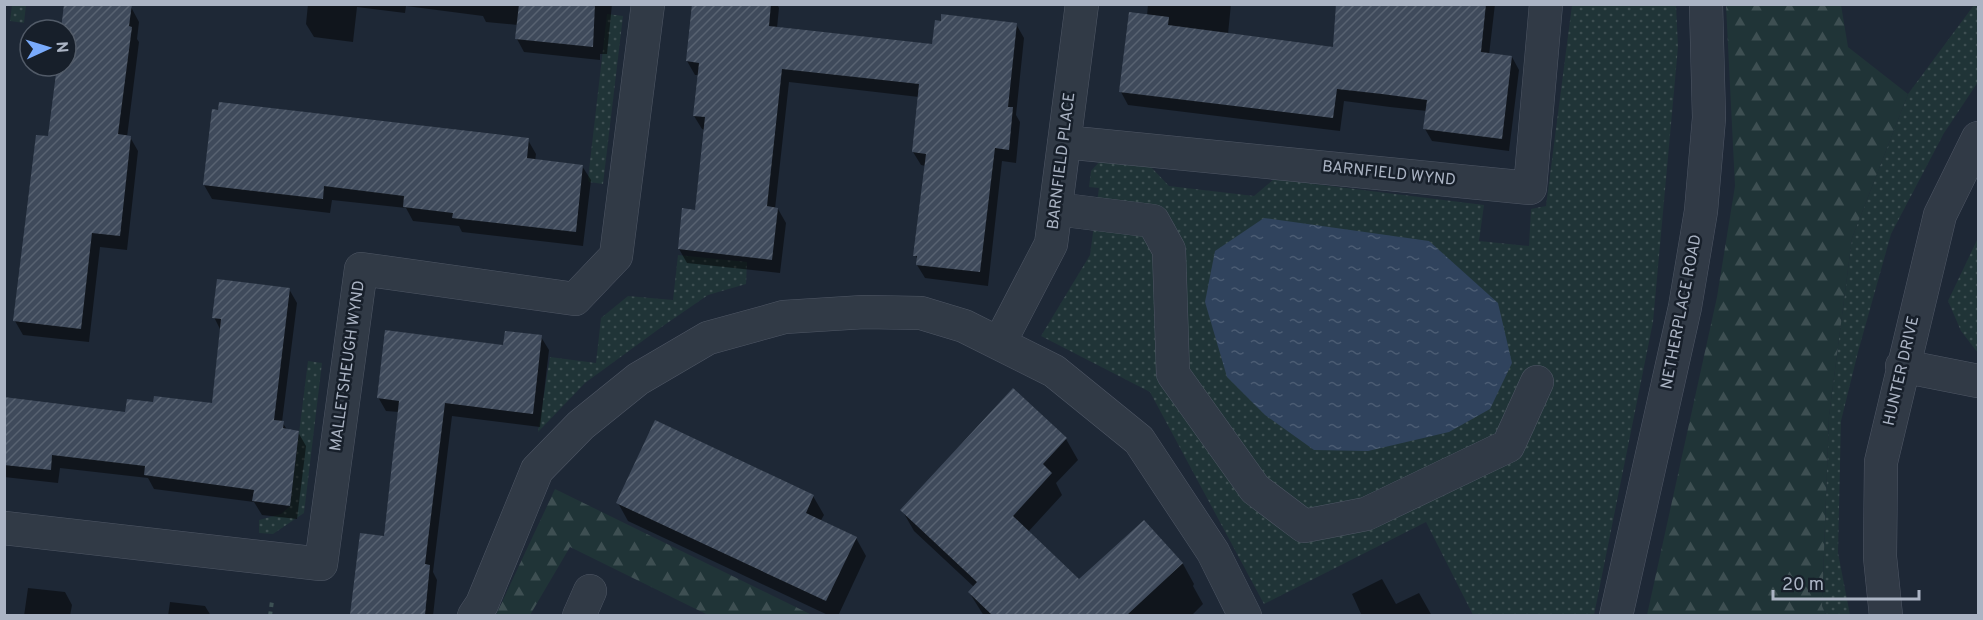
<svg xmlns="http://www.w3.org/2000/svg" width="1983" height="620" viewBox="0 0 1983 620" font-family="Overpass,sans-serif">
<defs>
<pattern id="grass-dots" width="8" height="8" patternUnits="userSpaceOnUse" patternTransform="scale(1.5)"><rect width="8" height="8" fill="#203437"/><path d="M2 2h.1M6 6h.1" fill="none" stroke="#3e4f52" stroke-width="1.8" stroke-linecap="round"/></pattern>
<pattern id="forest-firs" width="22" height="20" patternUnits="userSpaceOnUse" patternTransform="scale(1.5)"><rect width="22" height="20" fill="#203437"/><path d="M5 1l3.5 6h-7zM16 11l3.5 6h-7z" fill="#3e4f52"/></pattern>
<pattern id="water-ripples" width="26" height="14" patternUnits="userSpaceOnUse" patternTransform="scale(1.5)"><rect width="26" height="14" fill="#30435d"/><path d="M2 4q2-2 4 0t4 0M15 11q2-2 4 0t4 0" fill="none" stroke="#4b5c73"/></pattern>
<pattern id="building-hatch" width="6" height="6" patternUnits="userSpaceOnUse" patternTransform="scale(1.5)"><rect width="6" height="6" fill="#3f4a5b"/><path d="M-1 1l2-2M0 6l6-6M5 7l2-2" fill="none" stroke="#586271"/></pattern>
</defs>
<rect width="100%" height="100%" fill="#1e2836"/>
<!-- grass -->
<path fill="url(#grass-dots)" d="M 12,5 L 26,5 L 24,23 L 10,21 Z
M 1572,5 L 1676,5 L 1678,47 L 1653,322 L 1594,615 L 1473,615 L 1426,522 L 1264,604 L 1150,392 L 1041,336 L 1090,255 L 1099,188 L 1089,187 L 1091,171 L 1100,161 L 1150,166 L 1169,186 L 1254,196 L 1274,179 L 1484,205 L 1479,241 L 1529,246 L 1531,209 L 1546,206 Z
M 1974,5 L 1978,5 L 1978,82 L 1944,133 L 1891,234 L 1858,352 L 1841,421 L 1838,553 L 1850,615 L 1826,615 L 1822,606 L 1829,416 L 1852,238 L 1908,94 Z
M 607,14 L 623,16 L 603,184 L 589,182 L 588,179 Z
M 1978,238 L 1978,353 L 1961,331 L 1948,301 Z
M 678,255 L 747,262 L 746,284 L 708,295 L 663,326 L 585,383 L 538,432 L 550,357 L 596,363 L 601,318 L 628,296 L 673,300 Z
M 308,361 L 322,363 L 304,513 L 273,534 L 259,533 L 259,520 L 281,514 L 290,506 Z"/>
<!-- forest -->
<path fill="url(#forest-firs)" d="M 1726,5 L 1841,5 L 1848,47 L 1908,94 L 1852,238 L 1829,416 L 1822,606 L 1826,615 L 1647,615 L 1717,297 L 1735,186 Z
M 555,489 L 812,615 L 708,615 L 570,547 L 530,615 L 496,615 Z"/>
<!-- water -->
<path fill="url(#water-ripples)" d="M 1264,218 L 1429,241 L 1498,303 L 1512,363 L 1490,409 L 1449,432 L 1368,451 L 1314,450 L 1265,415 L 1227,377 L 1205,302 L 1215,251 Z"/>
<!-- shadow -->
<path fill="#0007" d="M 308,4 L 612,4 L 607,54 L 600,54 L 600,60 L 524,52 L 517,39 L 518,25 L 486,22 L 483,16 L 406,6 L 405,13 L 357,7 L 353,42 L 314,37 L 306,24 Z
M 693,4 L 777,4 L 779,8 L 777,28 L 933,46 L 1016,24 L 1024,38 L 1016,115 L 1020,122 L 1016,163 L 1002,161 L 988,286 L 925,278 L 917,265 L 918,260 L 915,255 L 926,166 L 921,165 L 913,152 L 919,97 L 789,82 L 775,209 L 778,209 L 786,223 L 780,273 L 687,263 L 679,249 L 697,211 L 705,130 L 702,129 L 694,116 L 699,75 L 695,75 L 687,61 Z
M 1148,4 L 1231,4 L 1228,34 L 1347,50 L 1411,4 L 1495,4 L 1489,55 L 1512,57 L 1519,70 L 1509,151 L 1432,141 L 1425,129 L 1427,111 L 1390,107 L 1344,101 L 1340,131 L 1128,105 L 1121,92 L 1147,16 Z
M 131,7 L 139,22 L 137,39 L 139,42 L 127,137 L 130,137 L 138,151 L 127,250 L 100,247 L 89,342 L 23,335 L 15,321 L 50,138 L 58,66 L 66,66 L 66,30 L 62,30 Z
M 528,140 L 536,154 L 535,161 L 582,166 L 591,180 L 583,246 L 462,232 L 459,226 L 413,221 L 406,208 L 332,200 L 330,213 L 212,199 L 204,185 Z
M 289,289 L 297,303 L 282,422 L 288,431 L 298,432 L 306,446 L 297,519 L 262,515 L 254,502 L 154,489 L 148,478 L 60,468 L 58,483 L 4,477 L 4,398 L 127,413 L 154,404 L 213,405 L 221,331 L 214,317 Z
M 541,337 L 549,350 L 540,427 L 452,416 L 433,572 L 437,580 L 433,616 L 353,616 L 351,613 L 386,537 L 399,412 L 386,411 L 378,397 L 504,347 Z
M 1066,439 L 1078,460 L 1056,483 L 1062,495 L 1028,532 L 1079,581 L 1144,522 L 1183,564 L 1194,584 L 1193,586 L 1203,604 L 1191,616 L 984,616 L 969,592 L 974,587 L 914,531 L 902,510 Z
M 813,496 L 824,515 L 820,522 L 856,538 L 866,556 L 838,616 L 830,616 L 628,521 L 618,503 Z
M 1382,579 L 1396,604 L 1419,593 L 1432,616 L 1362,616 L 1352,594 Z
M 28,588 L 65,592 L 72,605 L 70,616 L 24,616 Z
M 170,602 L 205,606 L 211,616 L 168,616 Z"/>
<!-- building -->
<path fill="url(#building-hatch)" d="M 64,4 L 132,4 L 129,26 L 132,27 L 118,134 L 131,136 L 120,236 L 92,233 L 81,329 L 13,321 L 36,135 L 48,136 L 57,66 L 66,66 L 66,30 L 61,30 Z
M 519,4 L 595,4 L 593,47 L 515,39 Z
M 692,4 L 771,4 L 769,26 L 932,44 L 935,20 L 941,21 L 941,14 L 1017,23 L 1008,107 L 1013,107 L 1009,150 L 995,148 L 980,272 L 916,265 L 917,256 L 913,256 L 926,154 L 912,152 L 919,84 L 782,69 L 767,206 L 778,208 L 772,260 L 678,249 L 682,208 L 695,210 L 705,117 L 693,116 L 699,63 L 686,61 Z
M 1336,4 L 1486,4 L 1481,52 L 1512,56 L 1502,139 L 1423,129 L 1427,100 L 1382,94 L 1337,89 L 1333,118 L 1119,92 L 1129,12 L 1169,17 L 1168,25 L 1333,47 Z
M 219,102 L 529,138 L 527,158 L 583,165 L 576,232 L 452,218 L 453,213 L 403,207 L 404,196 L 324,186 L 323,199 L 203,185 L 212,109 L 218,110 Z
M 217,279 L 290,288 L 274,420 L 284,421 L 283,428 L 299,431 L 290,506 L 252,501 L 254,490 L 144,475 L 145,466 L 52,455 L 51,470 L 4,465 L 4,397 L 125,412 L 127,399 L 153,402 L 154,396 L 212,403 L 221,319 L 212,318 Z
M 385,330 L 503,345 L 505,331 L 542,335 L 533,414 L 445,403 L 425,564 L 430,565 L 425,615 L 350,615 L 360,533 L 384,536 L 399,401 L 377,398 Z
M 1013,388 L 1067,438 L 1043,464 L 1052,473 L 1013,516 L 1079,579 L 1144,520 L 1183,563 L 1127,615 L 992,615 L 968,592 L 977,582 L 900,510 Z
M 655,420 L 814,495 L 806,513 L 857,537 L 826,601 L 616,503 Z"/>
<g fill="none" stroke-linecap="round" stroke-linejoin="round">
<defs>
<path id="minor" d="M 1064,142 L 1530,188 L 1546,4
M 1056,209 L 1153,221 L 1169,250 L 1173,374 L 1255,489 L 1304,526 L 1366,514 L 1508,446 L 1537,382
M 1000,342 L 1051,244 L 1082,4
M 1902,366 L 1978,381
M 4,528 L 321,564 L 361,269 L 575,299 L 616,256 L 648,4
M 474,616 L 482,604 L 537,470 L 581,425 L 638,379 L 708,338 L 784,317 L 864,312 L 921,313 L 964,326 L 1054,371 L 1139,440 L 1213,552 L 1245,616
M 579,616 L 590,591
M 1616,616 L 1685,307 L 1701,211 L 1709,118 L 1706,4
M 1886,616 L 1880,557 L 1881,462 L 1940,215 L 1978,138"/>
</defs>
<!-- minor casing -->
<use href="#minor" stroke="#4f5765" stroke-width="34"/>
<!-- path -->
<path stroke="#3d5154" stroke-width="4" stroke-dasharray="4.5 4.5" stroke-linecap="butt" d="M 270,616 L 272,601"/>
<!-- minor -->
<use href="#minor" stroke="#313a46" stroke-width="33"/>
</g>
<g text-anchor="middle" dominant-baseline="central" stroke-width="5" stroke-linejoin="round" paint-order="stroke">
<!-- street labels -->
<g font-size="16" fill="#abb4c4" stroke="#171f2a">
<text transform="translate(1062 161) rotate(-83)">BARNFIELD PLACE</text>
<text transform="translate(1389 174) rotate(6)">BARNFIELD WYND</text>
<text transform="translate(1682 312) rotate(-79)">NETHERPLACE ROAD</text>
<text transform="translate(348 366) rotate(-82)">MALLETSHEUGH WYND</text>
<text transform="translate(1902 371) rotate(-77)">HUNTER DRIVE</text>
</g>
</g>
<!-- border -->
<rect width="1983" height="620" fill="none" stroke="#abb4c4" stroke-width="12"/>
<!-- north arrow -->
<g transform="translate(48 48) rotate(86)"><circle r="28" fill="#171f2a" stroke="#525b68" stroke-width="1.5"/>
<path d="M0-4.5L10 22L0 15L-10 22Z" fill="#79aafb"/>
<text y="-9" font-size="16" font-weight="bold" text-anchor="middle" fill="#abb4c4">N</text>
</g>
<!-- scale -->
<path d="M1773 590v9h146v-9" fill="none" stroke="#abb4c4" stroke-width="3"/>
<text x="1782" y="590" font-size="18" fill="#abb4c4" stroke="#171f2a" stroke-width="4.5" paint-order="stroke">20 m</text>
</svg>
